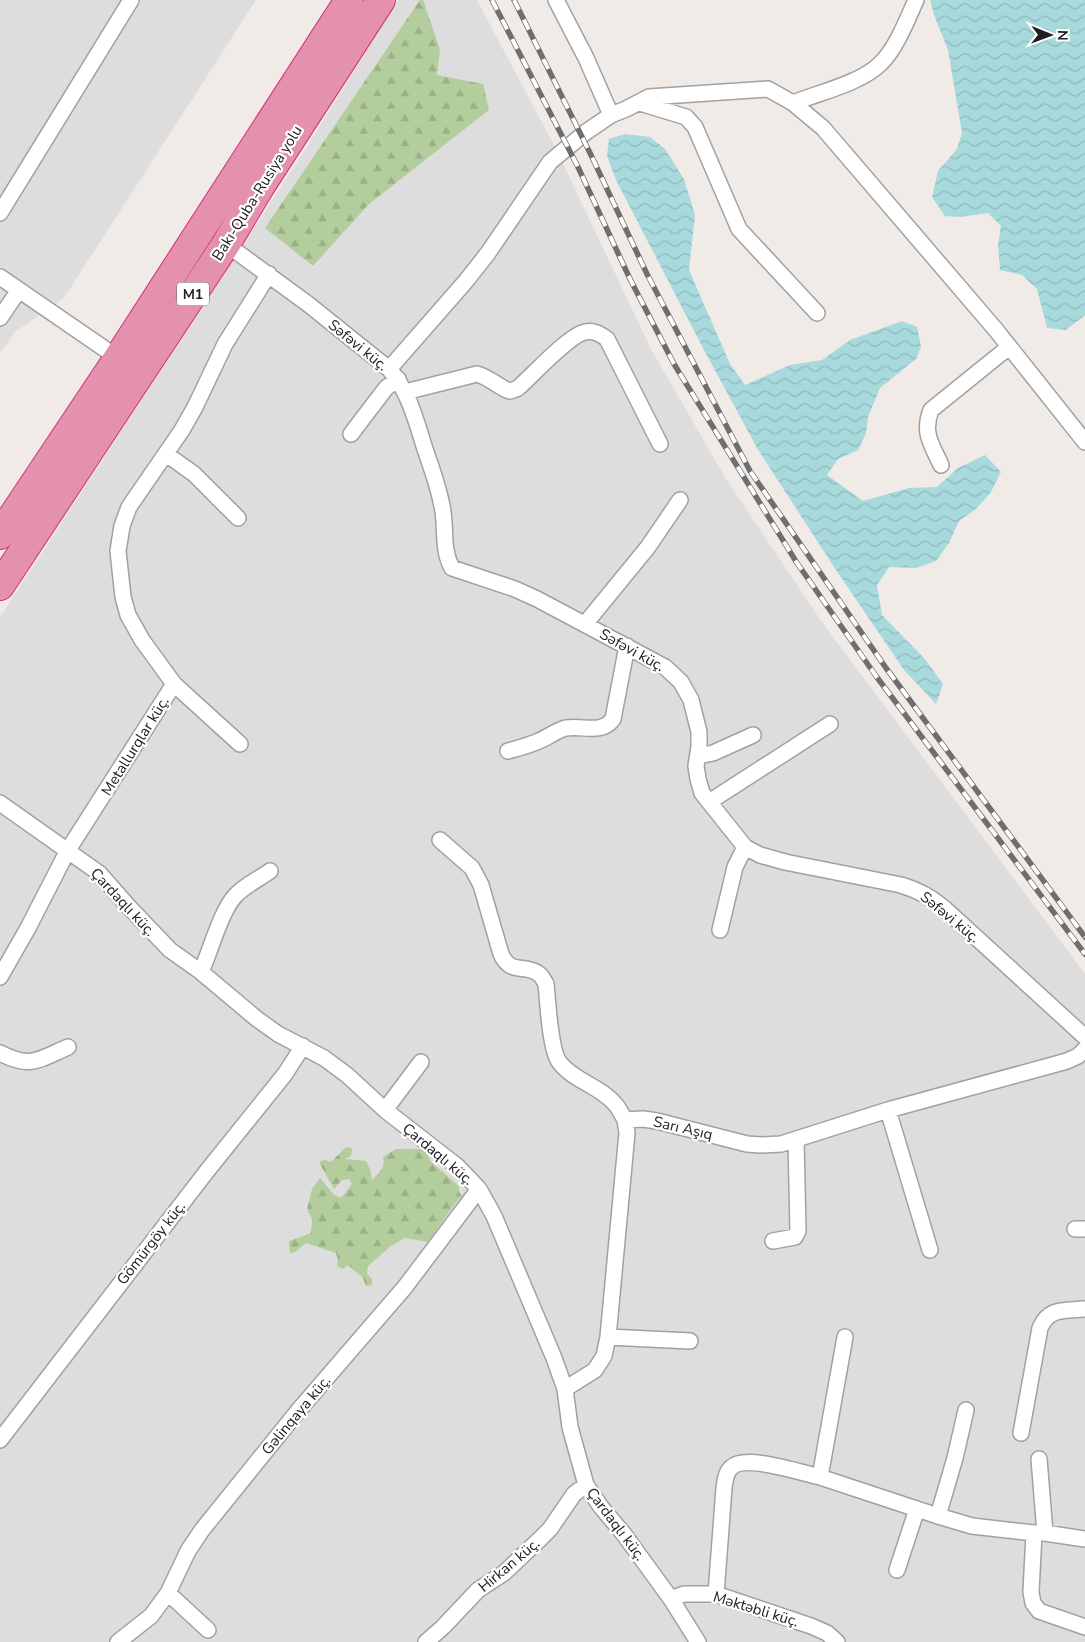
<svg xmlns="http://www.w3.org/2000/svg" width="1085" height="1642" viewBox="0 0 1085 1642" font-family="'Nunito Sans',sans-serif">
<defs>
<pattern id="forest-firs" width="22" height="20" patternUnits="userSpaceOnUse" patternTransform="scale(1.25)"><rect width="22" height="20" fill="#b3ce9c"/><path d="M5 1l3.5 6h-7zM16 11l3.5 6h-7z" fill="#9ab186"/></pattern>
<pattern id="water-waves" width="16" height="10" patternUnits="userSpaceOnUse" patternTransform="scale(1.25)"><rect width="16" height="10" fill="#a8d9dc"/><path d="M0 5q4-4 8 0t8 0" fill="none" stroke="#90babc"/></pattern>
</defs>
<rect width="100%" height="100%" fill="#f0ebe6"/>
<!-- residential -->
<path fill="#dedddd" d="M 0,0 L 256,0 L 64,298 L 14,333 L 0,353 Z
M 398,0 L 477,0 L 555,147 L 652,351 L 726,479 L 822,622 L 1085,974 L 1085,1642 L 0,1642 L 0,617 L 308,145 Z"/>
<!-- forest -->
<path fill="url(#forest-firs)" d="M 420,0 L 423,0 L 440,50 L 437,75 L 483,84 L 489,110 L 369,204 L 313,266 L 265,228 Z
M 346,1147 L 352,1148 L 351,1156 L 345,1159 L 366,1161 L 370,1169 L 372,1180 C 379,1173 386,1167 383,1157 L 396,1149 L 427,1149 L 430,1161 L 459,1186 L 459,1192 L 462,1196 C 457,1199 434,1234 428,1242 L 405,1238 L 391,1246 L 368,1266 L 367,1274 L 372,1279 L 372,1285 L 366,1286 L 363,1278 L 348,1265 L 343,1269 L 337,1266 L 338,1260 L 336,1253 L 306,1243 L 295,1252 L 290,1253 L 289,1241 L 311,1233 L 312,1219 L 307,1209 L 312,1189 L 320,1178 L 334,1195 L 341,1198 L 352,1184 L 349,1179 L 342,1180 L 334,1189 L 320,1164 L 320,1161 L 325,1160 L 331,1162 Z"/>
<!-- water -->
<path fill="url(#water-waves)" d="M 930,0 L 1085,0 L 1085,315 L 1066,330 L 1047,328 L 1037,289 L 1022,275 L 1000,270 L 998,245 L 1001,226 L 988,213 L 960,217 L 945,216 L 932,197 L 938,171 L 957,149 L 962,133 L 948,50 L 934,15 Z
M 625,134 L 650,137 L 665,149 L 684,179 L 695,215 L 689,270 L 730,364 L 745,385 L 790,365 L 822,360 L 850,340 L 902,321 L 917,327 L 921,347 L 916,359 L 880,388 L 868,417 L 866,433 L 858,450 L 838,459 L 827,475 L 863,501 L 909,488 L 937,487 L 958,468 L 985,455 L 1001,472 L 991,492 L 976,509 L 959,521 L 949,543 L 936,561 L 916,568 L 889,567 L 877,585 L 882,615 L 924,658 L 943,684 L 936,704 L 904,670 L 832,564 L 757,448 L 704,350 L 616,180 L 607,156 L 609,139 Z"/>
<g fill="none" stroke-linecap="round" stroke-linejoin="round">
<defs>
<path id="street" d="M 556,0 L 586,58 L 611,115
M 640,103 L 686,117 L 695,127 L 739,229 L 817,313
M 793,103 C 818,93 861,83 880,64 C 896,49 907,20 916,0
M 0,213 L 131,0
M 226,244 L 308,304 L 389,369 C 409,391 416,421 425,449 C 432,470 440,490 443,512 C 446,531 442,550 452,568 L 515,589 L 537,599 L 665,667 L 681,682 L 691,700 L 699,732 L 699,746 L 696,766 L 698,779 L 702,793 L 745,847 L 760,855 L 785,862 L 901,885 C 918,890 931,897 944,908 L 1085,1037
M 0,277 L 118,358
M 0,318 L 19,290
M 389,369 L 466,281 L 488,253 L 550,162 L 586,132 L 611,115 L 626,109 L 649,97 L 768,89 L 793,103 L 823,128 L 996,330 L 1085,442
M 405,392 L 477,374 C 489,377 503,390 510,391 C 511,391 518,388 518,388 C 532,376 569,335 585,332 C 594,330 600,334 607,339 L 660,444
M 351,434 L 386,388 L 398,379
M 166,454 L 194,474 L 238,518
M 941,465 C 932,445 922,433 931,410 L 1009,347
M 585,624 L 648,547 L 680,500
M 174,684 L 240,744
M 508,751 C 519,748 531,745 541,740 C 550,736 557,730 566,728 C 583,725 601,735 613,719 L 627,646
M 698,756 L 713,753 L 753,735
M 709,802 L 830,724
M 0,803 L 99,873 L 128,906 L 170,950 L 201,972 L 257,1019 L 278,1034 L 324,1058 L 347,1075 L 385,1110 L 457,1166 L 479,1189 L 494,1216 L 554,1358 L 565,1389 L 570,1427 L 586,1485 L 601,1507 L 623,1533 L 671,1599 L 698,1642
M 440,840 L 472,868 L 481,885 L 501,954 C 511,976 525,963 539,974 C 542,976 544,981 546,984 C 548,1002 550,1052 560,1063 C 574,1081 600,1086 615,1104 C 619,1108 622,1115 625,1120 L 643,1119 L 657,1121 L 747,1144 L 760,1145 L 781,1144 L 888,1110 L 1067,1061 L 1078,1056 L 1085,1049
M 720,930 L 735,867 L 745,847
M 201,972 C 210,952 221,911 235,896 C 244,886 259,879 270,871
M 0,977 L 28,928 L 68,850 L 174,684 L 142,640 L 128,615 L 123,597 L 118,551 L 122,526 L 129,507 L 182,430 L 195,407 L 225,344 L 269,274
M 0,1053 C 31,1069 38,1060 68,1047
M 385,1110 L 421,1062
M 888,1110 L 930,1250
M 1075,1229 L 1085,1229
M 773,1241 L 795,1237 L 798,1231 L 796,1140
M 608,1337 L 690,1341
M 845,1337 L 820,1477 L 938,1516 L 972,1526 L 1034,1533 L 1045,1533 L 1085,1539
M 565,1389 L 595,1370 L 604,1356 L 608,1337 L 627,1133 L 625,1120
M 1021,1433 L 1040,1328 C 1049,1307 1065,1311 1085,1309
M 0,1440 L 207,1171 L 285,1074 L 303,1046
M 1039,1459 L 1045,1533
M 938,1516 L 955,1458 L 966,1410
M 1034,1533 L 1031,1592 L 1033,1603 L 1039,1611 L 1085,1627
M 897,1570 L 917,1509
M 168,1593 L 208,1630
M 716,1594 L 724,1488 C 725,1481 726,1471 732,1467 C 746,1454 802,1473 820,1477
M 671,1599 L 684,1594 L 716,1594 L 811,1626 L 827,1633 L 837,1642
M 118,1642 L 151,1616 L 168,1593 L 188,1551 L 202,1530 L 298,1411 L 405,1287 L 479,1189
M 426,1642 L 443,1627 L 478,1590 L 504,1573 L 540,1539 L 550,1529 L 574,1494 L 586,1485"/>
<path id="highway" d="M 0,535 L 118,358 L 349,0
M 0,586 L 226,244 L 260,187 L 381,0"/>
</defs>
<!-- street casing -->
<use href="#street" stroke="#a1a1a1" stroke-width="18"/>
<!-- highway casing -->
<use href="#highway" stroke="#d62b81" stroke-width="30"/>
<!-- street -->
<use href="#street" stroke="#fff" stroke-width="15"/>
<!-- highway -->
<use href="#highway" stroke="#e491ae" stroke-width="28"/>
<defs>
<path id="rail" d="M 492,0 L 578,167 L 631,281 L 674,364 L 797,563 L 876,676 L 1085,954
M 514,0 L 591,155 L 647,274 L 750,471 L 886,668 L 1085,937"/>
</defs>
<!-- rail casing -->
<use href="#rail" stroke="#6e6e6e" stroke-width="5.5"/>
<!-- rail -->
<use href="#rail" stroke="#fff" stroke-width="4" stroke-dasharray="11" stroke-linecap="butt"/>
</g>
<g text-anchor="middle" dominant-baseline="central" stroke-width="4.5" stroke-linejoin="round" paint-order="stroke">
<!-- shield labels -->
<rect fill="#fff" stroke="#636363" stroke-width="1" x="177" y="282.5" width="32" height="23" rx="4"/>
<g font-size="14" font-weight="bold" fill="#202020">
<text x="193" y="294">M1</text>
</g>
<!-- street labels -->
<g font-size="15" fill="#202020" stroke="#fff">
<text transform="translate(257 193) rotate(-58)">Bakı-Quba-Rusiya yolu</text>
<text transform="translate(358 345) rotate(39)">Səfəvi küç.</text>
<text transform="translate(632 650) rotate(29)">Səfəvi küç.</text>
<text transform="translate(135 746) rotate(-58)">Metallurqlar küç.</text>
<text transform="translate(123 902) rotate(47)">Çardaqlı küç.</text>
<text transform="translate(950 917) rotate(39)">Səfəvi küç.</text>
<text transform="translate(683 1128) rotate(13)">Sarı Aşıq</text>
<text transform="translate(438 1154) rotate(40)">Çardaqlı küç.</text>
<text transform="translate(151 1243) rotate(-52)">Gömürgöy küç.</text>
<text transform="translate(296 1415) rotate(-50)">Gəlinqaya küç.</text>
<text transform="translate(616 1524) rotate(53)">Çardaqlı küç.</text>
<text transform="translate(509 1565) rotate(-40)">Hirkan küç.</text>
<text transform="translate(756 1609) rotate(17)">Məktəbli küç.</text>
</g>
</g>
<!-- north arrow -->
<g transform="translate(1050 35) rotate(91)" stroke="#ffffff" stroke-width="4" paint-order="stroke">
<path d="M0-4L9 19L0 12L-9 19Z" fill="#202020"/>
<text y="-8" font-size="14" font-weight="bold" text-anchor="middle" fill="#202020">N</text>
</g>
</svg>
